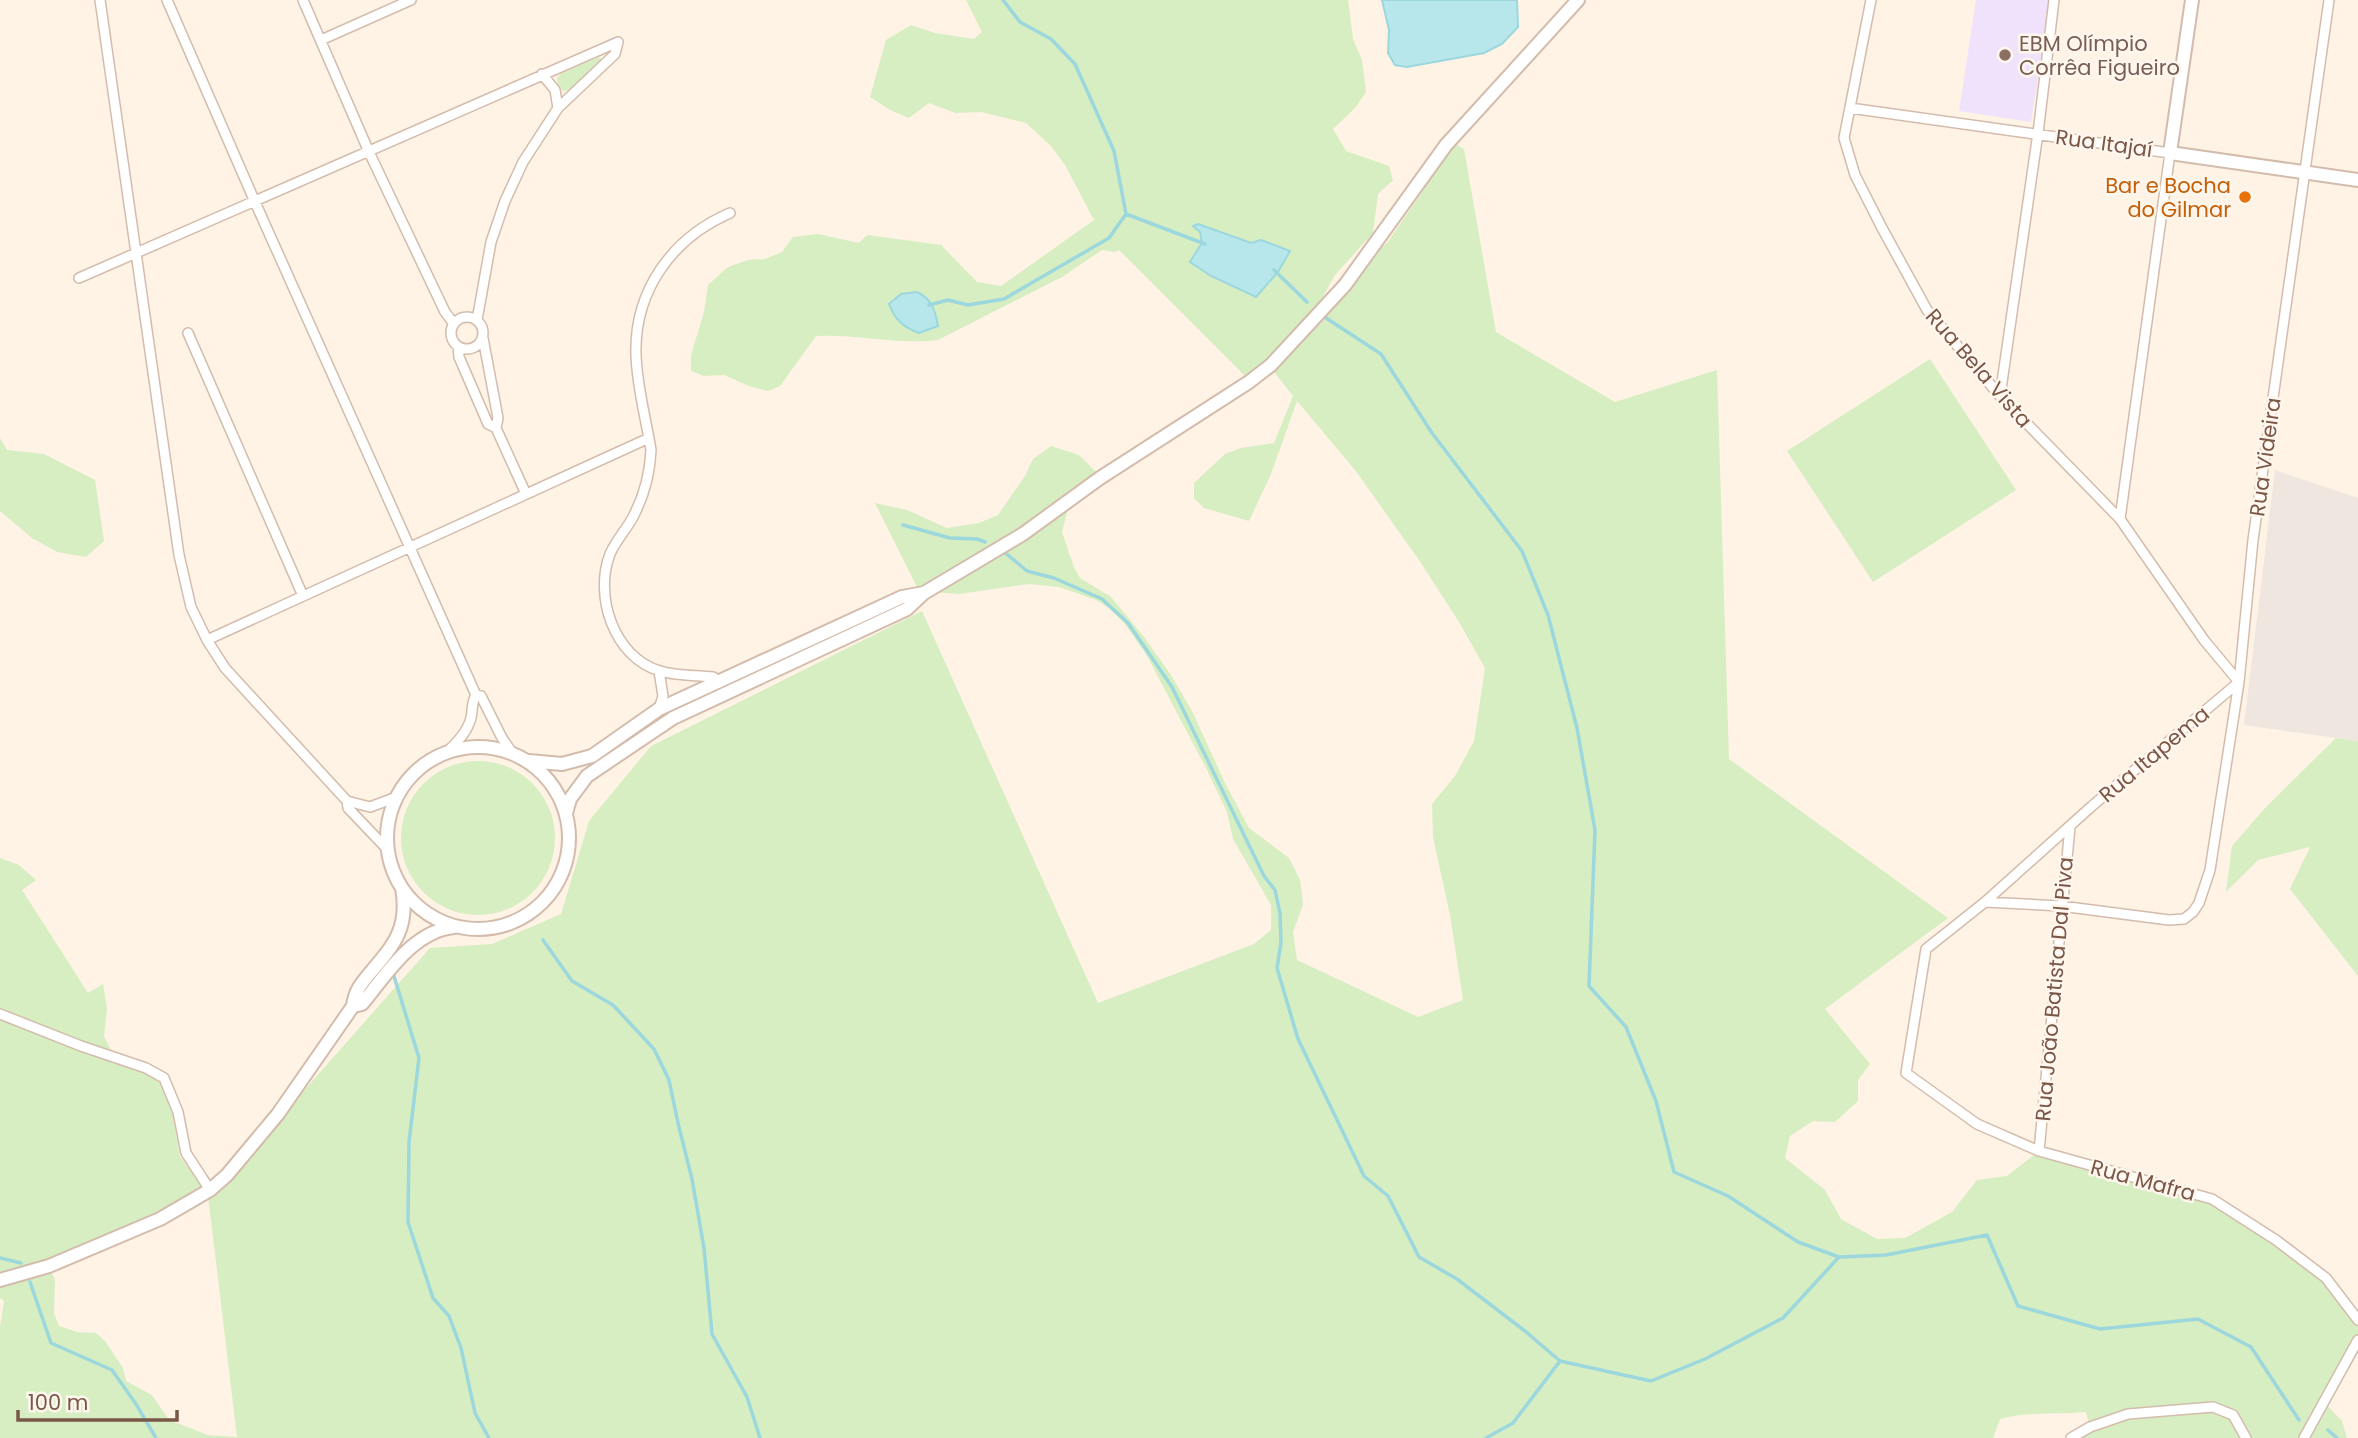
<svg xmlns="http://www.w3.org/2000/svg" width="2358" height="1438" viewBox="0 0 2358 1438" font-family="Poppins,sans-serif">
<rect width="100%" height="100%" fill="#fef3e5"/>
<!-- industrial -->
<path fill="#eee6df" d="M 2275,470 L 2358,498 L 2358,741 L 2244,725 Z"/>
<!-- education -->
<path fill="#f0e2fb" d="M 1976,0 L 2050,0 L 2031,122 L 1959,111 Z"/>
<!-- green -->
<path fill="#d6eec2" fill-rule="evenodd" d="M 966,0 L 1348,0 L 1353,39 L 1362,60 L 1366,92 L 1355,108 L 1333,129 L 1346,151 L 1389,166 L 1393,180 L 1378,194 L 1373,233 L 1335,275 L 1322,298 L 1340,279 L 1387,243 L 1455,144 L 1464,149 L 1496,332 L 1615,402 L 1717,370 L 1729,759 L 1948,918 L 1825,1009 L 1870,1064 L 1858,1080 L 1858,1101 L 1835,1122 L 1813,1121 L 1790,1136 L 1785,1158 L 1825,1190 L 1841,1219 L 1877,1239 L 1905,1238 L 1952,1212 L 1977,1180 L 2007,1176 L 2039,1151 L 2212,1199 L 2326,1278 L 2358,1320 L 2358,1340 L 2324,1402 L 2342,1421 L 2347,1438 L 2071,1438 L 2090,1427 L 2086,1412 C 2057,1415 2028,1411 2000,1419 L 1993,1438 L 0,1438 L 0,1327 L 4,1301 L 0,1298 L 0,858 L 19,865 L 36,880 L 22,890 L 88,993 L 103,984 L 107,1009 L 104,1036 L 113,1054 L 162,1076 L 169,1092 L 180,1157 L 191,1171 L 215,1191 L 430,948 L 492,944 L 561,914 L 589,821 L 651,746 L 922,611 L 1098,1003 L 1254,944 L 1271,930 L 1271,905 L 1233,839 L 1227,812 L 1207,770 L 1146,654 L 1124,623 L 1109,608 L 1096,600 L 1059,587 L 1029,584 L 959,594 L 919,591 L 875,503 L 907,510 L 947,528 L 979,523 L 998,515 L 1025,476 L 1033,459 L 1051,446 L 1079,455 L 1098,474 L 1068,509 L 1062,532 L 1074,567 L 1080,578 L 1111,597 L 1144,637 L 1171,675 L 1192,711 L 1225,783 L 1249,828 L 1289,858 L 1300,880 L 1302,896 L 1303,905 L 1293,932 L 1297,960 L 1418,1017 L 1463,1000 L 1450,915 L 1433,837 L 1432,804 L 1455,776 L 1474,741 L 1485,668 L 1459,622 L 1419,560 L 1355,470 L 1297,401 L 1271,474 L 1249,521 L 1204,508 L 1194,498 L 1194,483 L 1225,454 L 1241,448 L 1274,443 L 1293,396 L 1266,362 L 1246,377 L 1119,250 L 1115,252 L 1102,250 L 1062,277 L 938,340 C 897,345 857,334 816,336 L 780,386 L 768,391 L 749,386 L 724,375 L 704,376 L 691,371 L 691,355 L 704,312 L 708,285 L 728,267 L 748,260 L 765,259 L 782,252 L 793,237 L 818,234 L 859,243 L 867,235 L 941,245 L 977,282 L 1001,286 L 1094,220 L 1065,165 L 1051,146 L 1026,123 L 981,112 L 955,113 L 929,103 L 909,118 L 890,110 L 870,97 L 886,40 L 911,25 L 935,33 L 974,39 L 982,32 ZM 1200,232 L 1251,243 L 1278,272 L 1255,297 L 1190,262 L 1202,243 ZM 207,1187 L 237,1437 L 208,1435 L 169,1420 L 152,1395 L 126,1381 L 123,1368 L 105,1341 L 96,1333 L 77,1332 L 59,1326 L 54,1313 L 55,1280 L 47,1261 L 160,1215 Z
M 597,58 L 601,58 L 600,61 L 571,90 L 564,91 L 559,88 L 557,78 L 562,73 Z
M 1930,359 L 2016,490 L 1873,582 L 1787,451 Z
M 0,438 L 7,450 L 44,454 L 95,480 L 104,541 L 86,557 L 57,552 L 32,538 L 0,511 Z
M 2336,738 L 2358,741 L 2358,976 L 2290,889 L 2310,847 L 2258,860 L 2226,892 L 2232,846 L 2266,807 Z
M401 838a77 77 0 1 1 154 0a77 77 0 1 1-154 0Z"/>
<!-- water -->
<path fill="#b7e6eb" stroke="#9cd7dd" stroke-width="2" d="M 1382,0 L 1517,0 L 1518,27 L 1502,44 L 1484,53 L 1407,67 L 1395,65 L 1388,53 L 1389,30 Z
M 1198,224 L 1251,243 L 1261,240 L 1290,251 L 1278,272 L 1256,297 L 1211,276 L 1190,262 L 1202,243 L 1200,232 L 1193,226 Z
M 917,292 C 932,299 935,310 938,326 L 919,333 C 903,327 895,320 889,304 L 901,294 Z"/>
<g fill="none" stroke-linecap="round" stroke-linejoin="round">
<!-- stream -->
<path stroke="#9cd7dd" stroke-width="3.5" d="M 1003,0 L 1020,22 L 1051,39 L 1075,64 L 1114,151 L 1126,214 L 1205,244
M 1274,270 L 1307,302
M 929,305 L 948,300 L 968,305 L 1004,299 L 1109,238 L 1126,214
M 1323,316 L 1381,354 L 1432,433 L 1522,551 L 1548,615 L 1577,728 L 1595,830 L 1589,986 L 1626,1027 L 1656,1101 L 1674,1172 L 1728,1196 L 1798,1242 L 1839,1257
M 903,525 L 950,538 L 977,539 L 985,542
M 1003,551 L 1027,571 L 1054,578 L 1102,599 L 1128,623 L 1172,687 L 1264,876 L 1275,890 L 1280,913 L 1281,943 L 1277,968 L 1298,1039 L 1364,1176 L 1388,1196 L 1419,1257 L 1457,1279 L 1525,1331 L 1560,1361
M 543,940 L 572,981 L 613,1005 L 654,1049 L 669,1080 L 678,1123 L 692,1179 L 704,1248 L 712,1334 L 747,1397 L 760,1438
M 393,973 L 419,1058 L 409,1142 L 408,1222 L 433,1298 L 449,1316 L 461,1348 L 475,1413 L 489,1438
M 0,1258 L 21,1263
M 30,1282 L 51,1343 L 112,1370 L 136,1404 L 156,1438
M 2328,1430 L 2337,1438
M 1486,1438 L 1513,1423 L 1560,1361 L 1651,1381 L 1705,1359 L 1783,1318 L 1839,1257 L 1886,1255 L 1987,1235 L 2018,1306 L 2100,1329 L 2198,1319 L 2251,1347 L 2299,1420"/>
<defs>
<path id="minor" d="M 100,0 L 179,555 L 191,607 L 207,640 L 225,668 L 347,801 L 348,808 L 388,850
M 167,0 L 255,202 L 476,695 L 481,696 L 502,738 L 513,754
M 303,0 L 369,152 L 445,312 L 454,324
M 1871,0 L 1844,138 L 1855,175 L 1882,228 L 1927,310 L 2000,396 L 2120,519 L 2204,640 L 2239,682 L 2092,806 L 1985,902 L 1926,949 L 1906,1073 L 1977,1124 L 2039,1151 L 2212,1199 L 2276,1240 L 2326,1278 L 2358,1320
M 321,40 L 411,0
M 542,74 L 555,90 L 558,108
M 1850,108 L 2170,153 L 2120,519
M 79,278 L 618,42
M451 333a16 16 0 1 1 32 0a16 16 0 1 1-32 0Z
M 477,320 L 491,242 L 505,201 L 523,162 L 558,108 L 615,54 L 618,42
M 188,333 L 303,596
M 483,338 L 498,418 L 496,428
M 458,347 L 459,357 L 488,424 L 496,428 L 526,494
M 2000,396 L 2038,133 L 2054,0
M 207,640 L 649,438
M 659,671 L 663,696 L 659,709
M 718,680 L 713,677 C 696,675 676,676 660,671 C 613,657 594,595 610,554 C 616,540 626,530 633,517 C 644,496 650,474 651,450 C 646,419 637,387 636,355 C 634,291 672,238 730,213
M 446,753 C 456,743 467,733 471,718 C 473,710 471,703 476,695
M 347,801 L 370,807 L 397,797
M 1985,902 L 2061,906 L 2169,920 L 2184,919 L 2193,912 L 2199,903 L 2210,870 L 2239,682 L 2253,540 L 2329,0
M 0,1014 L 81,1046 L 146,1068 L 164,1078 L 178,1112 L 186,1153 L 210,1190
M 2039,1151 L 2070,827
M 2071,1438 L 2090,1427 L 2128,1414 L 2213,1407 L 2233,1415 L 2246,1438
M 2304,1438 L 2358,1340"/>
<path id="tertiary" d="M 2192,0 L 2170,153 L 2358,180
M387 838a91 91 0 1 1 182 0a91 91 0 1 1-182 0Z
M 529,761 L 562,764 L 592,756 L 659,709 L 902,597 L 924,593
M 566,813 L 570,799 L 587,776 L 673,718 L 907,609 L 924,593 L 1023,534 L 1100,478 L 1249,382 L 1271,365 L 1345,285 L 1446,145 L 1578,0
M 353,1006 L 362,1004 C 386,975 413,931 454,927
M 0,1280 L 49,1266 L 160,1219 L 210,1190 L 227,1175 L 278,1114 L 353,1006 C 355,991 360,985 370,973 C 395,944 409,927 402,888"/>
</defs>
<!-- minor casing -->
<use href="#minor" stroke="#d4bcac" stroke-width="12"/>
<!-- tertiary casing -->
<use href="#tertiary" stroke="#d4bcac" stroke-width="16"/>
<!-- minor -->
<use href="#minor" stroke="#fff" stroke-width="9"/>
<!-- tertiary -->
<use href="#tertiary" stroke="#fff" stroke-width="12"/>
</g>
<!-- markers -->
<circle fill="#8d6e63" stroke="#fff7ee" stroke-width="2.5" cx="2005" cy="55" r="7"/>
<circle fill="#e8710a" stroke="#fff7ee" stroke-width="2.5" cx="2245" cy="197" r="7"/>
<g text-anchor="middle" dominant-baseline="central" stroke-width="5" stroke-linejoin="round" paint-order="stroke">
<!-- education labels -->
<g font-size="21" fill="#785e54" stroke="#fff7ee" text-anchor="start">
<text x="2019" y="43">EBM Olímpio<tspan x="2019" dy="24">Corrêa Figueiro</tspan></text>
</g>
<!-- street labels -->
<g font-size="21" fill="#7b5747" stroke="#fff7ee">
<text transform="translate(2104 143) rotate(8)">Rua Itajaí</text>
<text transform="translate(1979 368) rotate(49)">Rua Bela Vista</text>
<text transform="translate(2265 457) rotate(-82)">Rua Videira</text>
<text transform="translate(2154 754) rotate(-40)">Rua Itapema</text>
<text transform="translate(2054 989) rotate(-85)">Rua João Batista Dal Piva</text>
<text transform="translate(2143 1180) rotate(15)">Rua Mafra</text>
</g>
<!-- food labels -->
<g font-size="21" fill="#c56008" stroke="#fff7ee" text-anchor="end">
<text x="2231" y="185">Bar e Bocha<tspan x="2231" dy="24">do Gilmar</tspan></text>
</g>
</g>
<!-- scale -->
<path d="M18 1410v10h159v-10" fill="none" stroke="#7b5747" stroke-width="3.5"/>
<text x="28" y="1410" font-size="21" fill="#7b5747" stroke="#fff7ee" stroke-width="5" paint-order="stroke">100 m</text>
</svg>
